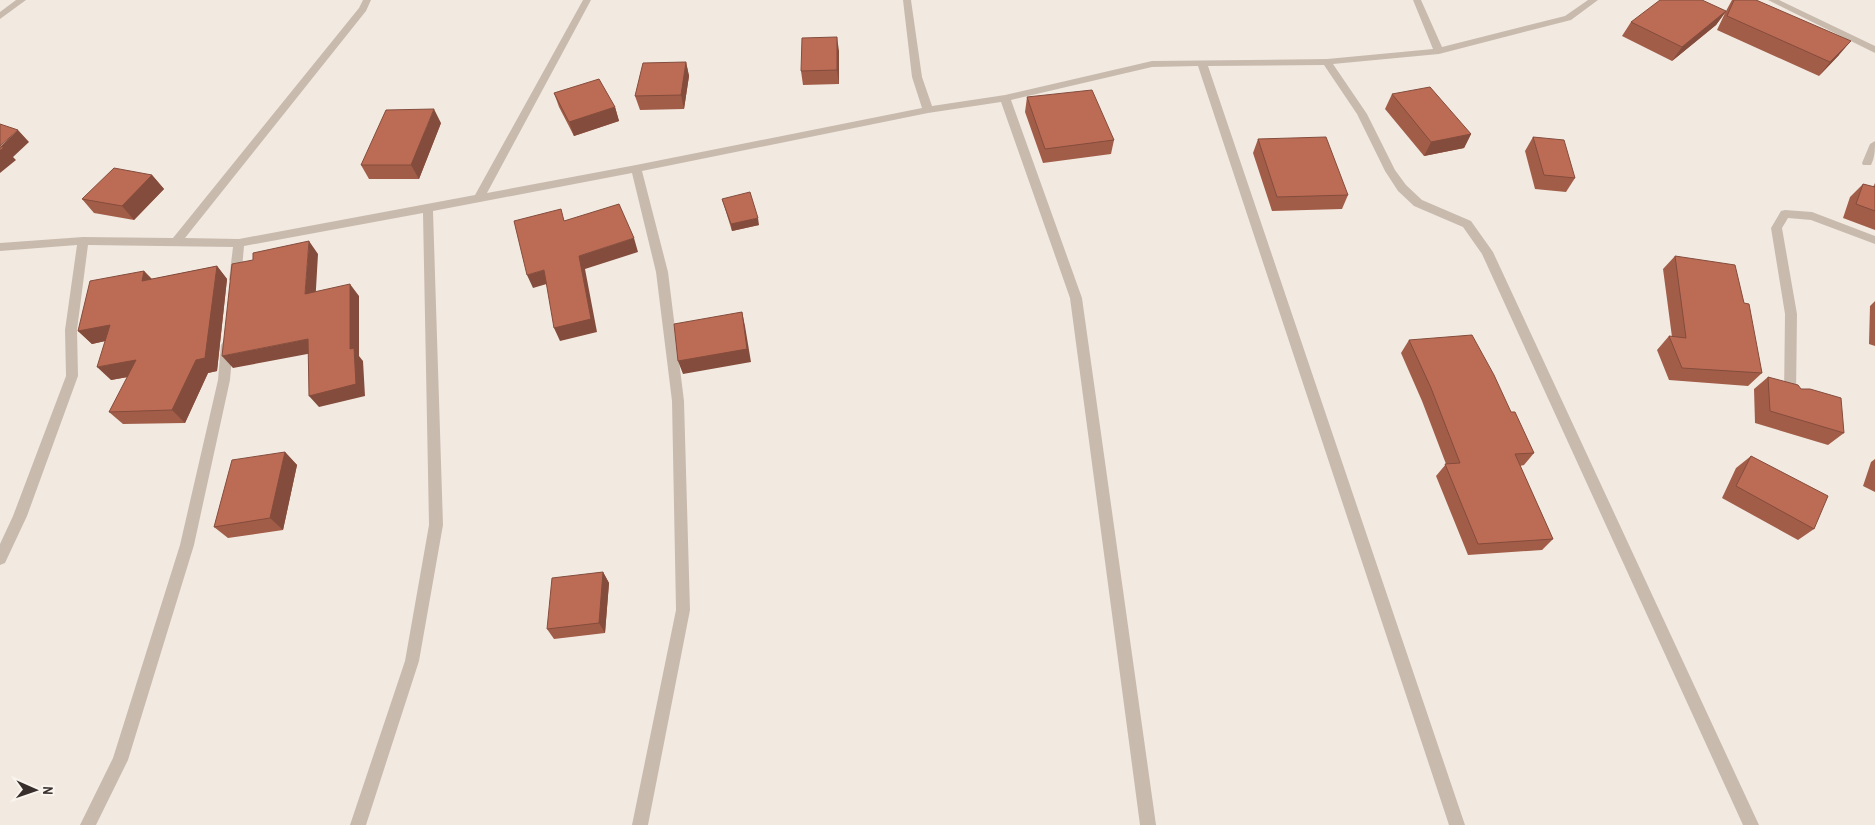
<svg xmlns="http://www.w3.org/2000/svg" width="1875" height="825" viewBox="0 0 1875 825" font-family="'Archivo Narrow',sans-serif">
<rect width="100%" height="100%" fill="#f2eae1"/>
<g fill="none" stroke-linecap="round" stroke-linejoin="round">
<!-- minor -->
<path fill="#c9baae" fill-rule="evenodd" d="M 16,0 L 26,0 L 0,19 L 0,12 Z
M 363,0 L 371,0 L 366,11 L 185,238 L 239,239 L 475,195 L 583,0 L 591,0 L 487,193 L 636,165 L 922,108 L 912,77 L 903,0 L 911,0 L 922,77 L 932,106 L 1005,95 L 1152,61 L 1327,59 L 1433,49 L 1413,0 L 1421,0 L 1442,47 L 1565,16 L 1588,0 L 1598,0 L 1571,20 L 1439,54 L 1333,64 L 1367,114 L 1395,170 L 1406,185 L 1422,200 L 1471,221 L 1493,252 L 1759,825 L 1743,825 L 1482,254 L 1463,227 L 1414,206 L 1398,191 L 1385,171 L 1357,114 L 1324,65 L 1208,66 L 1465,825 L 1449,825 L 1198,66 L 1152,67 L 1011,100 L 1082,298 L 1156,825 L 1140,825 L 1070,298 L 1001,102 L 928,113 L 642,171 L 668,272 L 684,401 L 690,610 L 648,825 L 632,825 L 676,610 L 672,401 L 656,272 L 632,173 L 433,211 L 443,525 L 419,661 L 366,825 L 350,825 L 405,661 L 429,525 L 423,213 L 244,246 L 241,280 L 235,284 L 229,280 L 233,247 L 88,245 L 77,330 L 78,376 L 27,516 L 5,563 L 0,565 L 0,544 L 13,516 L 66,376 L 65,330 L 77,245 L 0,251 L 0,243 L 83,237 L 173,238 L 359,8 Z
M 1768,0 L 1779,0 L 1875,46 L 1875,53 Z
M 1875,141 C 1875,150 1875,157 1871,165 L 1863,165 L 1862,163 L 1870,144 Z
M 1785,210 L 1812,212 L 1875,236 L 1875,244 L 1811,220 L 1788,218 L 1782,228 L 1797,314 L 1796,396 L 1794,400 L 1786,400 L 1784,396 L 1785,314 L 1771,228 L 1781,211 Z
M 227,340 L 231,342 L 233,345 L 230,380 L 194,545 L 128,760 L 96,825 L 80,825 L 113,758 L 180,545 L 218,380 L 221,345 L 223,342 Z"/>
</g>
<!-- wall -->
<path fill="#a25d49" d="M 1732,0 L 1756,0 L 1839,55 L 1819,76 L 1717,30 L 1725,13 L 1716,25 L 1672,61 L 1622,36 L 1631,22 L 1726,11 Z
M 839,51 L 839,84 L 803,85 L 801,71 Z
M 686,62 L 689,76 L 684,109 L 640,110 L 635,96 Z
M 554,93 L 615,107 L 619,121 L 574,136 L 559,107 Z
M 1392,94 L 1471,134 L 1464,148 L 1424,156 L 1385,109 Z
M 1027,97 L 1114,140 L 1111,154 L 1043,163 L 1025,112 Z
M 441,123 L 419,179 L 369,179 L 361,165 Z
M 1533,137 L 1575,178 L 1566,192 L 1535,189 L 1525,151 Z
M 1258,139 L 1348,195 L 1342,209 L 1272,211 L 1253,153 Z
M 152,175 L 164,189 L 134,220 L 94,213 L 82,199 Z
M 1875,183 L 1875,230 L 1843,218 L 1850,197 L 1863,184 L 1873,187 Z
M 722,199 L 759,225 L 732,231 Z
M 1675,256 L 1762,373 L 1748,386 L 1669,380 L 1657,350 L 1669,336 L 1672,337 L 1663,269 Z
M 217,266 L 227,279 L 217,371 L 208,373 L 185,423 L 123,424 L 109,412 L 128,377 L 111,380 L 105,341 L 92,344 L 78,331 L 144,271 L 152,279 Z
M 1875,301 L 1875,346 L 1869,344 L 1870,306 Z
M 1409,340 L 1511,412 L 1534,453 L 1524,465 L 1520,466 L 1553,539 L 1542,550 L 1468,555 L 1436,476 L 1446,464 L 1422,401 L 1401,353 Z
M 1768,377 L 1801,389 L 1844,433 L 1828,445 L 1755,423 L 1754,389 Z
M 285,452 L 297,465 L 283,530 L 228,538 L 214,527 Z
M 1751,456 L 1814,529 L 1798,540 L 1722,498 L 1736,468 Z
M 1875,459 L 1875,492 L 1863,486 L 1871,462 Z
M 603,572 L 609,583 L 605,633 L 554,639 L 547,629 Z"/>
<!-- shaded-wall -->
<path fill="#844c3c" d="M 1726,11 L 1716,25 L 1672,61 L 1682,47 Z
M 837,37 L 839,51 L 839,84 L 837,70 Z
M 1851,41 L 1839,55 L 1819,76 L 1830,62 Z
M 686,62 L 689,76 L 684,109 L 681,95 Z
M 615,107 L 619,121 L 574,136 L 569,122 Z
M 434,109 L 441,123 L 419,179 L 411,165 Z
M 18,130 L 29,142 L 13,157 L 16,160 L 0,173 L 0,147 Z
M 1471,134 L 1464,148 L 1424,156 L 1431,142 Z
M 152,175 L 164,189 L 134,220 L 122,206 Z
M 758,218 L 759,225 L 732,231 L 731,224 Z
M 634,238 L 638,252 L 585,269 L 597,332 L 560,341 L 554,328 L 579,256 Z
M 309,241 L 318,254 L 315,306 L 305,294 Z
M 217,266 L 227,279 L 217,371 L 208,373 L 185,423 L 172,410 L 196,360 Z
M 544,270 L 550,283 L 533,288 L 527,275 Z
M 144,271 L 156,284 L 142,281 Z
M 350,284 L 359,296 L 359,356 L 363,361 L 365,396 L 319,407 L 309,396 Z
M 742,312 L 745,326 L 751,362 L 683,374 L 678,361 Z
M 110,325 L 123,337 L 92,344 L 78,331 Z
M 308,339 L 318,352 L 233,368 L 222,356 Z
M 136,360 L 149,373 L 111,380 L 97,367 Z
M 285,452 L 297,465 L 283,530 L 270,518 Z
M 603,572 L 609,583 L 605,633 L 599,623 Z"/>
<!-- building -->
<path fill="#bc6c55" stroke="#844c3c" d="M 1660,0 L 1702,0 L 1726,11 L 1682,47 L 1631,22 Z
M 1734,0 L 1756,0 L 1851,41 L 1830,62 L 1727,16 Z
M 837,37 L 837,70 L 801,71 L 802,38 Z
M 686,62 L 681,95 L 635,96 L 643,63 Z
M 599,79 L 615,107 L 569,122 L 554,93 Z
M 1430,87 L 1471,134 L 1431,142 L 1392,94 Z
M 1092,90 L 1114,140 L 1045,149 L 1027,97 Z
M 434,109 L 411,165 L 361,165 L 386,110 Z
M 0,124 L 18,130 L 0,146 Z
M 1326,137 L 1348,195 L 1277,197 L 1258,139 Z
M 1533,137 L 1564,140 L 1575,178 L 1544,175 Z
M 0,147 L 4,147 L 0,151 Z
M 114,168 L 152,175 L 122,206 L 82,199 Z
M 1863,184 L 1875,187 L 1875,211 L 1856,204 Z
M 750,192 L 758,218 L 731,224 L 722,199 Z
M 619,204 L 634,238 L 579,256 L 591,319 L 554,328 L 544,270 L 527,275 L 514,221 L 561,209 L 564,221 Z
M 309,241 L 305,294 L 350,284 L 350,349 L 354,348 L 356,384 L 309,396 L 308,339 L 222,356 L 232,264 L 253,260 L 253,253 Z
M 1675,256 L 1735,265 L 1744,303 L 1749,304 L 1762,373 L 1682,368 L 1669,336 L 1686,338 Z
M 217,266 L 205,358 L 196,360 L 172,410 L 109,412 L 136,360 L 97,367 L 110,325 L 78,331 L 90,281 L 144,271 L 142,281 Z
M 742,312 L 747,349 L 678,361 L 674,324 Z
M 1472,335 L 1494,375 L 1511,412 L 1515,412 L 1534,453 L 1515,454 L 1553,539 L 1478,544 L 1445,464 L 1460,463 L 1431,388 L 1409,340 Z
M 1768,377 L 1798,385 L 1801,389 L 1810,389 L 1841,398 L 1844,433 L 1770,411 Z
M 285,452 L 270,518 L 214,527 L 232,460 Z
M 1751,456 L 1828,496 L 1814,529 L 1736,486 Z
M 603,572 L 599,623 L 547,629 L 552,578 Z"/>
<!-- north arrow -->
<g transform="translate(35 790) rotate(92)" stroke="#f9f4ee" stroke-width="4" paint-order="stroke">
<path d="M0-4L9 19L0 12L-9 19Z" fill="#382f2c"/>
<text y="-8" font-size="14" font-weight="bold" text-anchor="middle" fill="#382f2c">N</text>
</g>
</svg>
